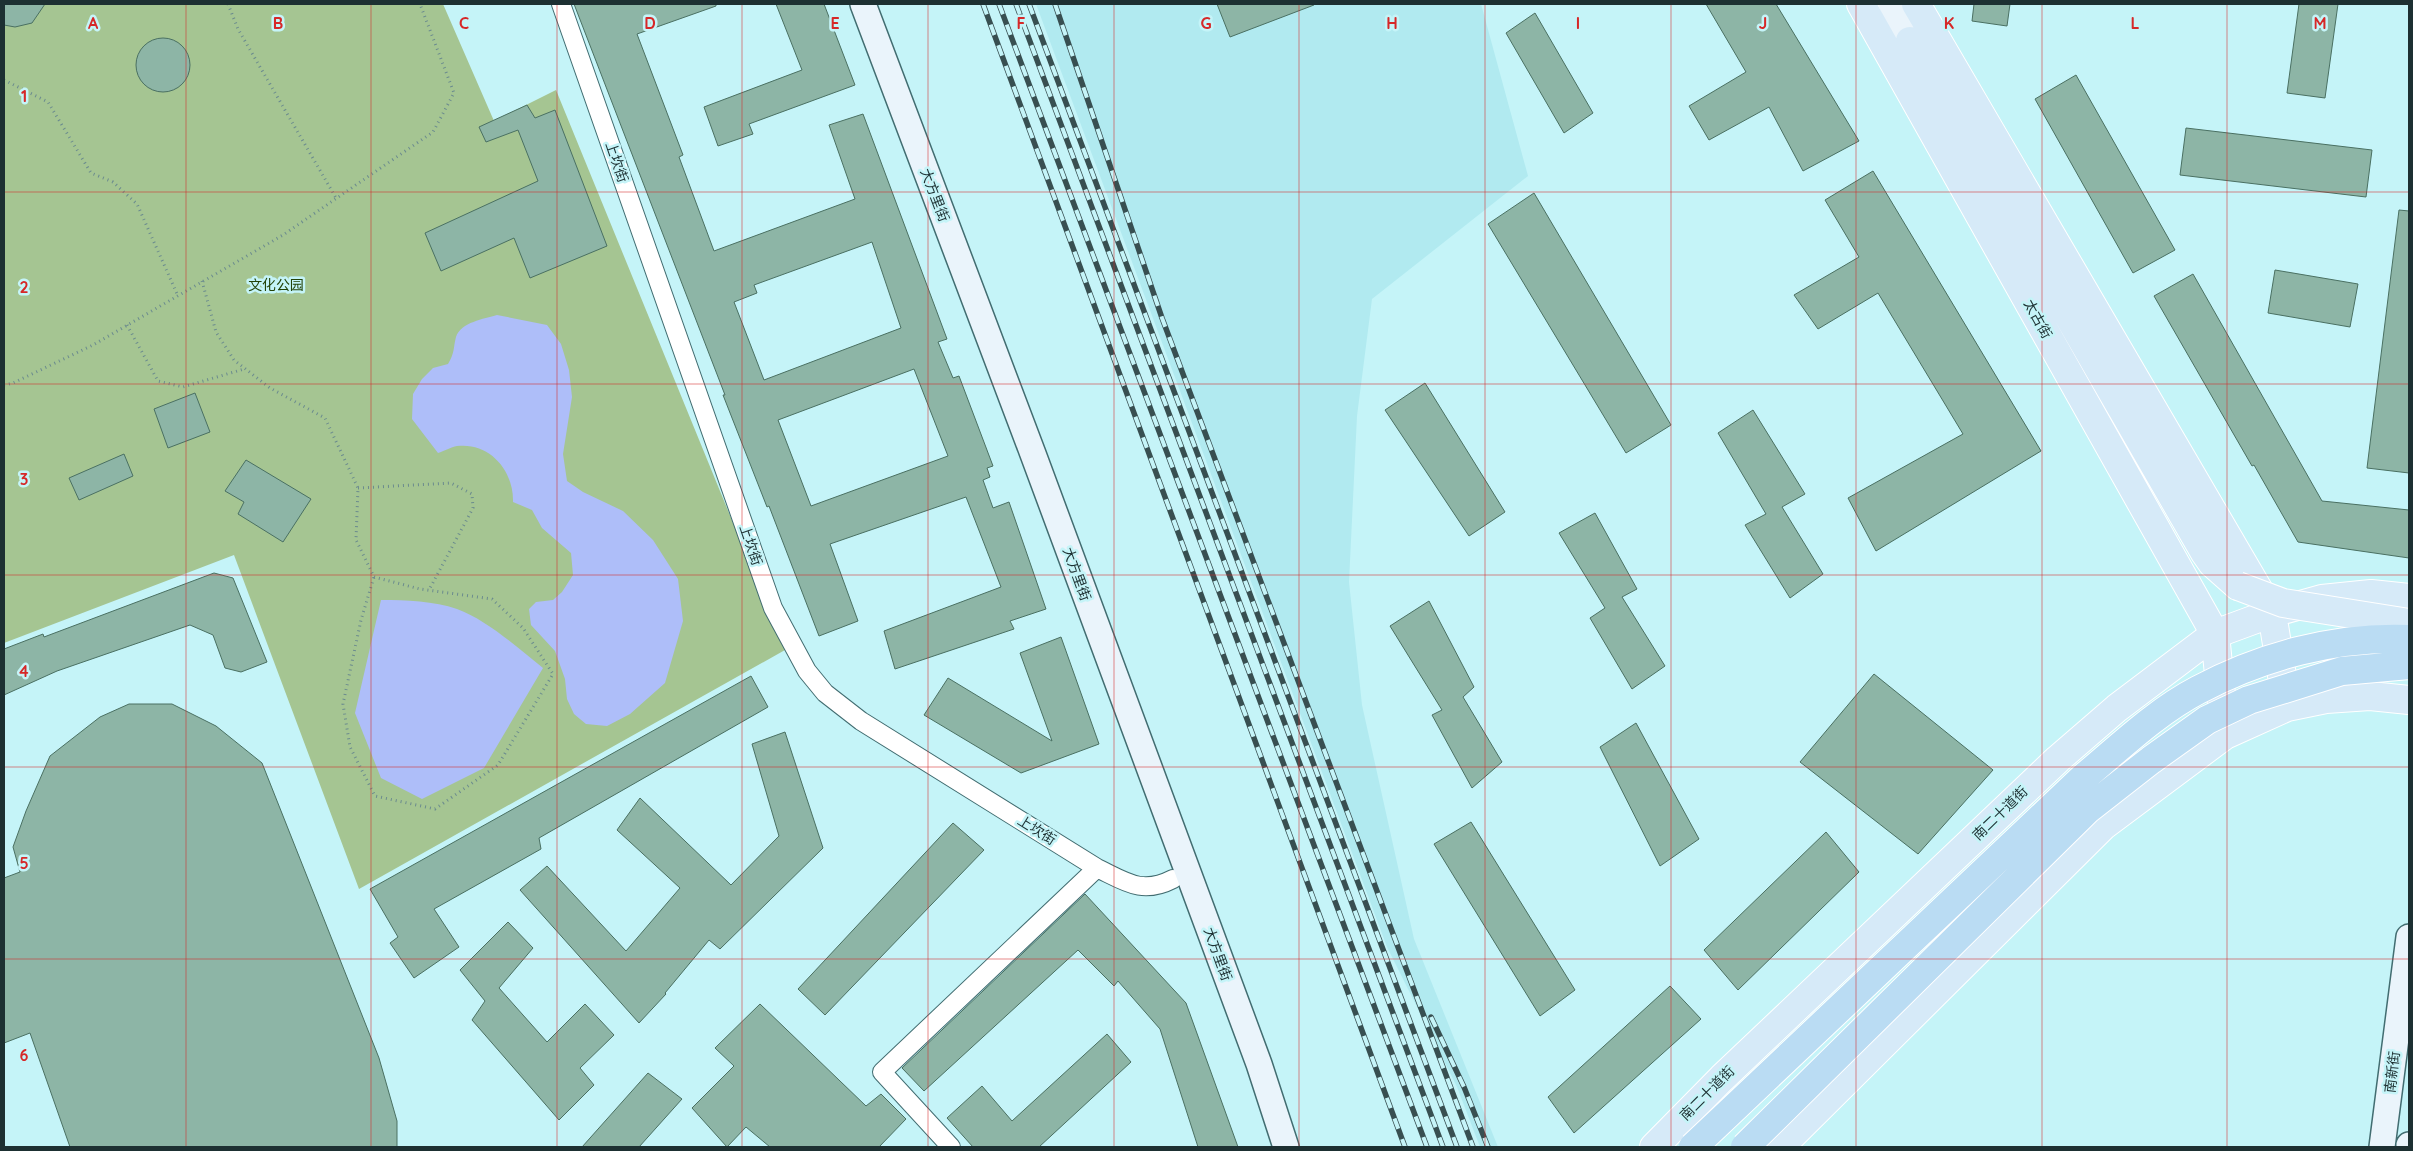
<svg xmlns="http://www.w3.org/2000/svg" width="2413" height="1151" viewBox="0 0 2413 1151" font-family="Quicksand,'Noto Sans SC',sans-serif">
<rect width="100%" height="100%" fill="#c5f4f8"/>
<!-- built -->
<path fill="#b1eaf0" d="M 1036,4 L 1481,4 L 1528,176 L 1372,299 L 1357,416 L 1349,582 L 1362,705 L 1414,939 L 1498,1147 L 1480,1147 L 1457,1087 L 1387,947 Z"/>
<!-- green -->
<path fill="#a5c592" d="M 4,4 L 443,4 L 494,121 L 556,90 L 785,650 L 359,889 L 234,555 L 4,643 Z"/>
<!-- water -->
<path fill="#aebef9" d="M 497,315 L 547,325 L 561,344 L 569,370 L 572,397 L 563,454 L 567,481 L 583,492 L 623,511 L 653,540 L 678,579 L 683,621 L 665,683 L 630,714 L 607,726 L 586,724 L 574,714 L 567,699 L 565,679 L 555,651 L 531,625 L 529,609 L 536,602 L 553,600 L 562,592 L 573,575 L 571,553 L 542,528 L 532,510 L 513,502 C 514,471 490,442 457,446 C 451,447 444,451 438,453 L 412,419 L 413,394 L 422,379 L 433,368 L 448,364 C 455,352 453,349 456,337 C 461,322 484,319 497,315 Z
M 381,600 C 406,600 434,601 457,609 C 487,620 518,648 543,668 L 484,768 L 422,799 L 381,778 L 355,713 Z"/>
<!-- building -->
<path fill="#8db5a6" stroke="#4a7062" fill-rule="evenodd" d="M 4,4 L 45,4 L 32,23 L 15,27 L 4,25 Z
M 574,4 L 716,4 L 716,6 L 637,34 L 683,155 L 679,157 L 714,251 L 855,199 L 829,125 L 863,114 L 947,339 L 938,342 L 953,378 L 959,376 L 993,466 L 987,468 L 990,477 L 983,480 L 993,508 L 1009,502 L 1046,609 L 1010,621 L 1014,629 L 895,669 L 884,631 L 1001,587 L 966,497 L 830,544 L 858,621 L 819,636 L 769,506 L 767,507 L 723,395 L 725,395 ZM 872,242 L 901,328 L 764,380 L 734,302 L 757,293 L 754,285 ZM 914,369 L 948,456 L 811,506 L 778,420 Z
M 776,4 L 824,4 L 855,85 L 749,124 L 753,134 L 718,146 L 704,107 L 802,70 Z
M 1217,4 L 1314,4 L 1314,5 L 1230,37 Z
M 1706,4 L 1776,4 L 1859,141 L 1803,171 L 1769,107 L 1709,140 L 1689,106 L 1746,72 Z
M 1974,4 L 2010,4 L 2007,26 L 1972,21 Z
M 2299,4 L 2338,4 L 2325,98 L 2287,93 Z
M 1535,13 L 1593,113 L 1564,133 L 1506,33 Z
M136 65a27 27 0 1 1 54 0a27 27 0 1 1-54 0Z
M 2076,75 L 2175,250 L 2133,273 L 2035,99 Z
M 527,105 L 535,118 L 555,110 L 607,246 L 530,278 L 514,238 L 441,271 L 425,233 L 538,181 L 518,130 L 486,142 L 479,127 Z
M 2186,128 L 2372,150 L 2366,197 L 2180,175 Z
M 1873,171 L 2041,451 L 1876,551 L 1848,498 L 1963,434 L 1878,293 L 1818,329 L 1794,295 L 1859,257 L 1825,200 Z
M 1534,193 L 1671,425 L 1626,453 L 1488,224 Z
M 2399,210 L 2409,211 L 2409,473 L 2367,468 Z
M 2275,270 L 2358,284 L 2350,327 L 2268,313 Z
M 2193,274 L 2322,501 L 2409,510 L 2409,558 L 2298,542 L 2254,465 L 2252,466 L 2154,296 Z
M 1425,383 L 1505,512 L 1469,536 L 1385,410 Z
M 195,393 L 210,432 L 168,448 L 154,409 Z
M 1753,410 L 1805,494 L 1782,507 L 1823,574 L 1790,598 L 1745,525 L 1766,514 L 1718,433 Z
M 124,454 L 133,476 L 79,500 L 69,478 Z
M 246,460 L 311,499 L 283,542 L 238,514 L 244,502 L 225,491 Z
M 1595,513 L 1637,589 L 1622,597 L 1665,666 L 1632,689 L 1590,618 L 1605,608 L 1559,533 Z
M 214,573 L 233,578 L 267,662 L 241,672 L 225,668 L 213,635 L 190,625 L 57,671 L 4,695 L 4,649 L 43,634 L 44,637 Z
M 1429,601 L 1474,687 L 1463,697 L 1502,762 L 1472,788 L 1432,715 L 1442,710 L 1390,626 Z
M 1061,637 L 1099,744 L 1021,773 L 924,715 L 948,678 L 1052,741 L 1020,653 Z
M 1874,674 L 1993,770 L 1918,854 L 1800,762 Z
M 751,676 L 768,707 L 539,838 L 541,849 L 434,909 L 459,947 L 414,978 L 390,943 L 398,937 L 370,889 Z
M 129,704 L 172,704 L 216,726 L 262,763 L 379,1058 L 397,1121 L 397,1147 L 70,1147 L 30,1033 L 4,1043 L 4,878 L 20,872 L 13,847 L 26,811 L 50,756 L 100,717 Z
M 1636,723 L 1699,839 L 1660,866 L 1600,747 Z
M 785,732 L 823,848 L 720,949 L 709,940 L 665,993 L 666,994 L 639,1023 L 520,890 L 547,866 L 626,951 L 680,888 L 617,830 L 640,798 L 731,885 L 779,836 L 752,744 Z
M 1471,822 L 1575,990 L 1540,1016 L 1434,844 Z
M 953,823 L 984,850 L 825,1015 L 798,989 Z
M 1826,832 L 1859,872 L 1738,990 L 1704,950 Z
M 1085,894 L 1186,1003 L 1238,1147 L 1198,1147 L 1160,1029 L 1118,981 L 1114,986 L 1078,950 L 924,1091 L 902,1068 Z
M 508,922 L 533,948 L 499,988 L 547,1042 L 585,1004 L 614,1035 L 580,1068 L 594,1085 L 559,1120 L 472,1020 L 485,1001 L 460,970 Z
M 1670,986 L 1701,1019 L 1574,1133 L 1548,1097 Z
M 760,1004 L 866,1106 L 881,1094 L 906,1119 L 879,1147 L 770,1147 L 746,1127 L 727,1147 L 692,1108 L 734,1066 L 715,1048 Z
M 1107,1034 L 1131,1062 L 1039,1147 L 973,1147 L 947,1118 L 982,1086 L 1012,1121 Z
M 648,1073 L 682,1099 L 639,1147 L 582,1147 Z"/>
<g fill="none" stroke-linecap="round" stroke-linejoin="round">
<defs>
<path id="street" d="M 561,4 L 773,608 L 807,671 L 825,693 L 861,721 L 1097,868 C 1126,882 1142,895 1173,879
M 951,1147 L 882,1072 L 1097,868"/>
<path id="secondary" d="M 863,4 L 1033,454 L 1259,1064 L 1286,1147
M 1891,4 L 1910,41
M 2382,1147 L 2409,937
M 2409,1147 L 2409,1145"/>
<path id="primary" d="M 1861,4 L 2215,634 L 2225,735
M 1916,4 L 2272,613 L 2287,707
M 1910,41 L 2205,553 L 2212,563 L 2238,586
M 1654,1147 L 1722,1078 L 2058,759 L 2117,708 L 2215,634 L 2272,613 L 2322,599 L 2371,594 L 2409,598
M 1780,1147 L 2103,826 L 2225,735 L 2287,707 L 2326,699 L 2370,696 L 2409,700"/>
</defs>
<!-- street casing -->
<use href="#street" stroke="#426d71" stroke-width="20"/>
<!-- secondary casing -->
<use href="#secondary" stroke="#426d71" stroke-width="28"/>
<!-- primary casing -->
<use href="#primary" stroke="#fff" stroke-width="30"/>
<!-- path -->
<path stroke="#6b8b8e" stroke-width="3" stroke-dasharray="1 4" stroke-linecap="butt" d="M 228,4 L 238,29 L 336,198
M 4,80 L 48,102 L 91,173 L 113,182 L 137,204 L 178,296
M 202,281 L 216,332 L 234,360 L 270,388 L 325,418 L 358,488 L 356,540 L 374,577 L 420,589 L 492,599 L 523,628 L 553,674 L 498,765 L 435,809 L 375,796 L 350,747 L 343,704 L 361,620 L 374,577
M 127,325 L 158,381 L 183,387 L 244,369
M 4,385 L 13,383 L 93,345 L 283,235 L 433,132 L 454,93 L 420,4
M 358,488 L 451,483 L 472,494 L 473,508 L 429,590"/>
<!-- street -->
<use href="#street" stroke="#fff" stroke-width="18"/>
<!-- secondary -->
<use href="#secondary" stroke="#eaf4fb" stroke-width="25"/>
<!-- primary -->
<use href="#primary" stroke="#d6eaf8" stroke-width="28"/>
<defs>
<path id="rail" d="M 983,4 L 1405,1147
M 999,4 L 1427,1147
M 1016,4 L 1443,1147
M 1029,4 L 1457,1147
M 1055,4 L 1162,318 L 1473,1147
M 1431,1017 L 1464,1087 L 1488,1147"/>
</defs>
<!-- rail casing -->
<use href="#rail" stroke="#384f51" stroke-width="5.5"/>
<!-- rail -->
<use href="#rail" stroke="#c5f4f8" stroke-width="4" stroke-dasharray="11" stroke-linecap="butt"/>
<defs>
<path id="primary-bridge" d="M 2238,586 L 2283,603 L 2409,623"/>
<path id="highway-bridge" d="M 1693,1147 L 2084,777 C 2120,747 2156,712 2198,690 C 2262,656 2336,636 2409,639
M 1745,1147 L 2087,810 L 2151,760 L 2207,720 L 2249,700 L 2342,671 L 2409,665"/>
</defs>
<!-- primary-bridge casing -->
<use href="#primary-bridge" stroke="#fff" stroke-width="30" stroke-linecap="butt"/>
<!-- highway-bridge casing -->
<use href="#highway-bridge" stroke="#fff" stroke-width="30" stroke-linecap="butt"/>
<!-- primary-bridge -->
<use href="#primary-bridge" stroke="#d6eaf8" stroke-width="28"/>
<!-- highway-bridge -->
<use href="#highway-bridge" stroke="#badcf3" stroke-width="28"/>
</g>
<!-- grid -->
<path fill="none" stroke="#d62828" stroke-width="1" stroke-opacity="0.55" d="M 186,4 L 186,1147M 371,4 L 371,1147M 557,4 L 557,1147M 742,4 L 742,1147M 928,4 L 928,1147M 1114,4 L 1114,1147M 1299,4 L 1299,1147M 1485,4 L 1485,1147M 1671,4 L 1671,1147M 1856,4 L 1856,1147M 2042,4 L 2042,1147M 2227,4 L 2227,1147M 4,192 L 2409,192M 4,384 L 2409,384M 4,575 L 2409,575M 4,767 L 2409,767M 4,959 L 2409,959"/>
<g text-anchor="middle" dominant-baseline="central" stroke-width="5" stroke-linejoin="round" paint-order="stroke">
<!-- street labels -->
<g font-size="14" fill="#1d3032" stroke="#c5f4f8">
<text transform="translate(617 162) rotate(71)">上坎街</text>
<text transform="translate(935 195) rotate(69)">大方里街</text>
<text transform="translate(2038 319) rotate(61)">太古街</text>
<text transform="translate(751 545) rotate(71)">上坎街</text>
<text transform="translate(1077 574) rotate(70)">大方里街</text>
<text transform="translate(2000 813) rotate(-44)">南二十道街</text>
<text transform="translate(1037 830) rotate(32)">上坎街</text>
<text transform="translate(1218 954) rotate(70)">大方里街</text>
<text transform="translate(2392 1072) rotate(-83)">南新街</text>
<text transform="translate(1707 1093) rotate(-45)">南二十道街</text>
</g>
<!-- park labels -->
<g font-size="14" fill="#234307" stroke="#c5f4f8">
<text x="276" y="285">文化公园</text>
</g>
</g>
<g font-size="16" text-anchor="middle" font-weight="bold" fill="#d62828" stroke="#c5f4f8" stroke-width="5" stroke-linejoin="round" paint-order="stroke">
<text x="93" y="29">A</text>
<text x="278" y="29">B</text>
<text x="464" y="29">C</text>
<text x="650" y="29">D</text>
<text x="835" y="29">E</text>
<text x="1021" y="29">F</text>
<text x="1206" y="29">G</text>
<text x="1392" y="29">H</text>
<text x="1578" y="29">I</text>
<text x="1763" y="29">J</text>
<text x="1949" y="29">K</text>
<text x="2135" y="29">L</text>
<text x="2320" y="29">M</text>
<text x="24" y="102">1</text>
<text x="24" y="293">2</text>
<text x="24" y="485">3</text>
<text x="24" y="677">4</text>
<text x="24" y="869">5</text>
<text x="24" y="1061">6</text>
</g>
<!-- border -->
<rect width="2413" height="1151" fill="none" stroke="#1d3032" stroke-width="10"/>
</svg>
